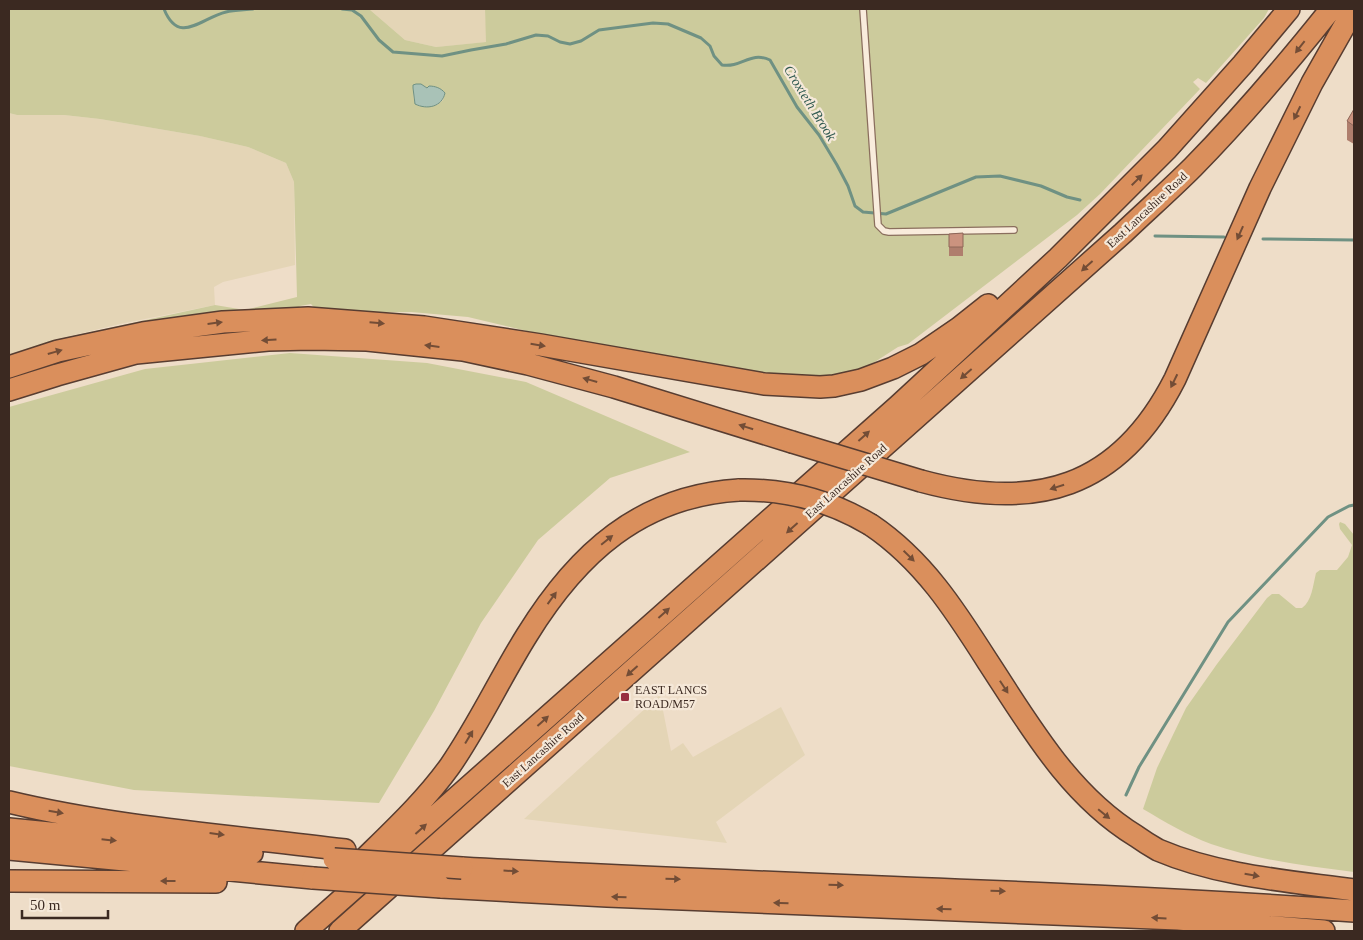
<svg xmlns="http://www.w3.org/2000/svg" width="1363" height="940" viewBox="0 0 1363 940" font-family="Georgia,serif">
<rect width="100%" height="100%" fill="#eeddc8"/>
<!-- farmland -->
<path fill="#e4d5b6" d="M 369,9 L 485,9 L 487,42 L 436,47 L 405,40 Z
M 9,113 L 17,115 L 64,115 L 100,119 L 200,136 L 248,147 L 286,163 L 294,182 L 295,265 L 223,282 L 214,287 L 215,305 L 120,324 L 49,341 L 9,355 Z
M 660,695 L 671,751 L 683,743 L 693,757 L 781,707 L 805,755 L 716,822 L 727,843 L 524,819 Z"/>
<!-- green -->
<path fill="#cccb9c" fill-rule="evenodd" d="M 9,9 L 369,9 L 405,40 L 436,47 L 486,42 L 485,9 L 1269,9 L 1264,18 L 1206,83 L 1198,78 L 1193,82 L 1200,89 L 1100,194 L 1077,215 L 908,344 L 898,347 L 870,365 L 858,375 L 806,381 L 594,347 L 468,317 L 411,312 L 319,313 L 311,304 L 300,306 L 293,314 L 9,363 L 9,355 L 49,341 L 215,305 L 245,310 L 297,297 L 294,182 L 286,163 L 248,147 L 200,136 L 100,119 L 64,115 L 17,115 L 9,113 ZM 413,85 L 423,85 L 427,88 L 429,86 L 440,89 L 445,93 L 443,100 L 437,105 L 419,106 L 414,101 Z
M 290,353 L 427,363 L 526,382 L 690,452 L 610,478 L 538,540 L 481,623 L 434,711 L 379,803 L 134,790 L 9,766 L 9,407 L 145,369 Z
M 1340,522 L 1345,524 L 1354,535 L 1354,872 C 1307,866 1257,860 1211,844 C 1187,835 1165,822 1143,809 L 1157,768 L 1186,708 L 1217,664 L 1267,598 L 1272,594 L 1279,594 L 1296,608 L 1302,608 C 1312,601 1313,585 1316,573 L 1320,570 L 1337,570 L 1348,557 L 1352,545 L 1340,529 L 1339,524 Z"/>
<!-- water -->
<path fill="#a9c2b7" stroke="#6f9183" d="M 416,84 L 421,84 L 427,88 L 429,86 C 435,86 441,88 445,93 C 442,107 427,110 415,104 L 413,88 L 413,85 Z"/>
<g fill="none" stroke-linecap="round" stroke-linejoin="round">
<!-- stream -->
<path stroke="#6f9183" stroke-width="3" d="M 164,9 C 179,46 201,18 226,12 C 234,10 244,10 253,9
M 342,9 L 352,10 L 361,16 L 379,40 L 393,52 L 442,56 L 471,50 L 506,44 L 536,35 L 548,36 L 560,42 L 570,44 L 581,41 L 599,30 L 653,23 L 668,24 L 701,38 L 710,46 L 714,56 L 722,65 C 742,68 750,51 770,60 L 797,107 L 819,135 L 837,165 L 848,186 L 855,206 L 863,212 L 886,214 L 976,177 L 1000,176 L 1041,186 L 1067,197 L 1080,200
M 1155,236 L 1224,237
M 1263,239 L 1354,240
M 1126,795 L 1139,767 L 1228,622 L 1328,517 L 1349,506 L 1354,505"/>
<defs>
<path id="lane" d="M 863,9 L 878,225 L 884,231 L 889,232 L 1014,230"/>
<path id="highway" d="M 9,367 L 58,351 L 143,333 L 223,322 L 308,318 L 424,327 L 541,345 L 764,384 L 820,387 L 834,386 L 861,380 L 893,368 L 921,354 L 959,328 L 988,305
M 9,390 L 57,375 L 136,353 L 268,340 L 311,339 L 367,340 L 463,350 L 528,364 L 614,387 L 792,442
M 921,481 C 1035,512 1119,489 1175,379 L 1260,188 L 1312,83 L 1354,9
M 871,525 C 923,560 955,610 988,662 C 1030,726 1069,795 1136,836 C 1143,841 1151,846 1158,850 C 1219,876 1289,881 1354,890
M 9,802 C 117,828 234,836 345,850
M 9,829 L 252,853
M 9,849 L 313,878
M 462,868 C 759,885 1057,890 1354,911
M 352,871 C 386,837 422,805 450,766 C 479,724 500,678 527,635 C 577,554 640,496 739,490
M 9,881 L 216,882
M 441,887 L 607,896 L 1178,919 L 1324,931
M 306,931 L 898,406 L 1058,258 L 1167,149 L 1243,64 L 1289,9
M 340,931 L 1123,233 C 1146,211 1170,190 1193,167 C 1242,117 1287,64 1331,9"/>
</defs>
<!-- lane casing -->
<use href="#lane" stroke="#8a6e5d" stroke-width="8"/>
<!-- highway casing -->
<use href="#highway" stroke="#583d31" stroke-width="24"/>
<!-- lane -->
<use href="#lane" stroke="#f9ecdc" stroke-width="5.5"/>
<!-- highway -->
<use href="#highway" stroke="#da8f5c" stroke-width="21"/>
<defs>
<path id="highway-bridge" d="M 792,442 L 921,481
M 739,490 C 786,489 831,501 871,525
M 334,859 L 462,868
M 313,878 L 441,887"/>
</defs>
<!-- highway-bridge casing -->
<use href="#highway-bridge" stroke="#583d31" stroke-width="24" stroke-linecap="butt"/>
<!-- highway-bridge -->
<use href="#highway-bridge" stroke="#da8f5c" stroke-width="21"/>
</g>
<!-- wall -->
<path fill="#af7e6d" d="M 1354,109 L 1354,144 L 1347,140 L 1347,121 Z
M 963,233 L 963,256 L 949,256 L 949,234 Z"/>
<!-- building -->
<path fill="#cb937f" stroke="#8e6759" d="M 1354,109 L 1354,126 L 1347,121 Z
M 963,233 L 963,247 L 949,247 L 949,234 Z"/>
<!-- one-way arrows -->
<defs><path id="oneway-solid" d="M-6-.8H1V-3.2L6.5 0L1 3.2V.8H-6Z" transform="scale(1.25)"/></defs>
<g fill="#734d36">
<use href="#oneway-solid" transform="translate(1300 47) rotate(128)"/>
<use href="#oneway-solid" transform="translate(1297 113) rotate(116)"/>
<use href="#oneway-solid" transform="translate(1137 180) rotate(-45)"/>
<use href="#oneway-solid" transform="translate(1240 233) rotate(114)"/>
<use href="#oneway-solid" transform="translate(1087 266) rotate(138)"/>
<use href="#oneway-solid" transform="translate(215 323) rotate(-7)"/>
<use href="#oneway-solid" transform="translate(377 323) rotate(5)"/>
<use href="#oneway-solid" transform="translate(269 340) rotate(177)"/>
<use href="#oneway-solid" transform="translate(538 345) rotate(9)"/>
<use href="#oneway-solid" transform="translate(432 346) rotate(-173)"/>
<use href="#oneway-solid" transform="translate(55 352) rotate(-16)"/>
<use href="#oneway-solid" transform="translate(966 374) rotate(139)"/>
<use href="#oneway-solid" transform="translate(590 380) rotate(-164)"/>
<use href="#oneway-solid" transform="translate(1174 381) rotate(116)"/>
<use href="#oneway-solid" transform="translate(746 427) rotate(-163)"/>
<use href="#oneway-solid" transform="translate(864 436) rotate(-42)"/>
<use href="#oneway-solid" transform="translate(1057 487) rotate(162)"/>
<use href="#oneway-solid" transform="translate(792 528) rotate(138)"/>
<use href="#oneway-solid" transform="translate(607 540) rotate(-39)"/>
<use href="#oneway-solid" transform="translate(909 556) rotate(44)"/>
<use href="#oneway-solid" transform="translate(552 598) rotate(-54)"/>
<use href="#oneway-solid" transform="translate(664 613) rotate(-42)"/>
<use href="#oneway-solid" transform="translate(632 671) rotate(138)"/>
<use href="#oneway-solid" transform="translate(1004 687) rotate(57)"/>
<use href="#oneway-solid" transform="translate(543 721) rotate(-42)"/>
<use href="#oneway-solid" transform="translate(469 737) rotate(-59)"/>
<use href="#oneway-solid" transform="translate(56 812) rotate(10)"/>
<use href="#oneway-solid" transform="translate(1104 814) rotate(39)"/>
<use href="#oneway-solid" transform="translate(421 829) rotate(-42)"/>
<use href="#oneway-solid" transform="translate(217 834) rotate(7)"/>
<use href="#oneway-solid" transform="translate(109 840) rotate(6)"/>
<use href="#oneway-solid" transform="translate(511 871) rotate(3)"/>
<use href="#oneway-solid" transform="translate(1252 875) rotate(10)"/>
<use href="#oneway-solid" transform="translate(673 879) rotate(2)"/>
<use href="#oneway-solid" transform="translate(168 881) rotate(180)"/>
<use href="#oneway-solid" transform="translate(836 885) rotate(2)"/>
<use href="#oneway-solid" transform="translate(998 891) rotate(2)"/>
<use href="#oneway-solid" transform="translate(619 897) rotate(-178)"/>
<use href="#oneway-solid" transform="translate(781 903) rotate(-178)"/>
<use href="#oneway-solid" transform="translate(944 909) rotate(-178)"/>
<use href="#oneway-solid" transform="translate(1159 918) rotate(-177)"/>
</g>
<!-- markers -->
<rect fill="#982e3f" stroke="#f5e8d8" stroke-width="2" x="620" y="692" width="10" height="10" rx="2.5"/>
<g text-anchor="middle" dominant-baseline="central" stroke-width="4.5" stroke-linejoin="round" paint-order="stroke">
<!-- street labels -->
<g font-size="12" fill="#3b2921" stroke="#f5e8d8">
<text transform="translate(1147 210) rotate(-43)">East Lancashire Road</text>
<text transform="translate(846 481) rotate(-42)">East Lancashire Road</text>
<text transform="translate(543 750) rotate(-42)">East Lancashire Road</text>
</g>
<!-- poi labels -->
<g font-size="12" fill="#3b2921" stroke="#f5e8d8" text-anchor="start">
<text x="635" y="690">EAST LANCS<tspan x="635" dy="14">ROAD/M57</tspan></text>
</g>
<!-- water labels -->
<g font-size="14" font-style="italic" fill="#305a51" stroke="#f5e8d8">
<text transform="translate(810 103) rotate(58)">Croxteth Brook</text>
</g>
</g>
<!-- border -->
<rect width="1363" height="940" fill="none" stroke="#3b2921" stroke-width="20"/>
<!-- scale -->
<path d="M22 910v8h86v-8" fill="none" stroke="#3b2921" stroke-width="2.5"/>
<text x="30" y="910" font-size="15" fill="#3b2921" stroke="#f5e8d8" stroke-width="4" paint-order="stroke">50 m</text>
</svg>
